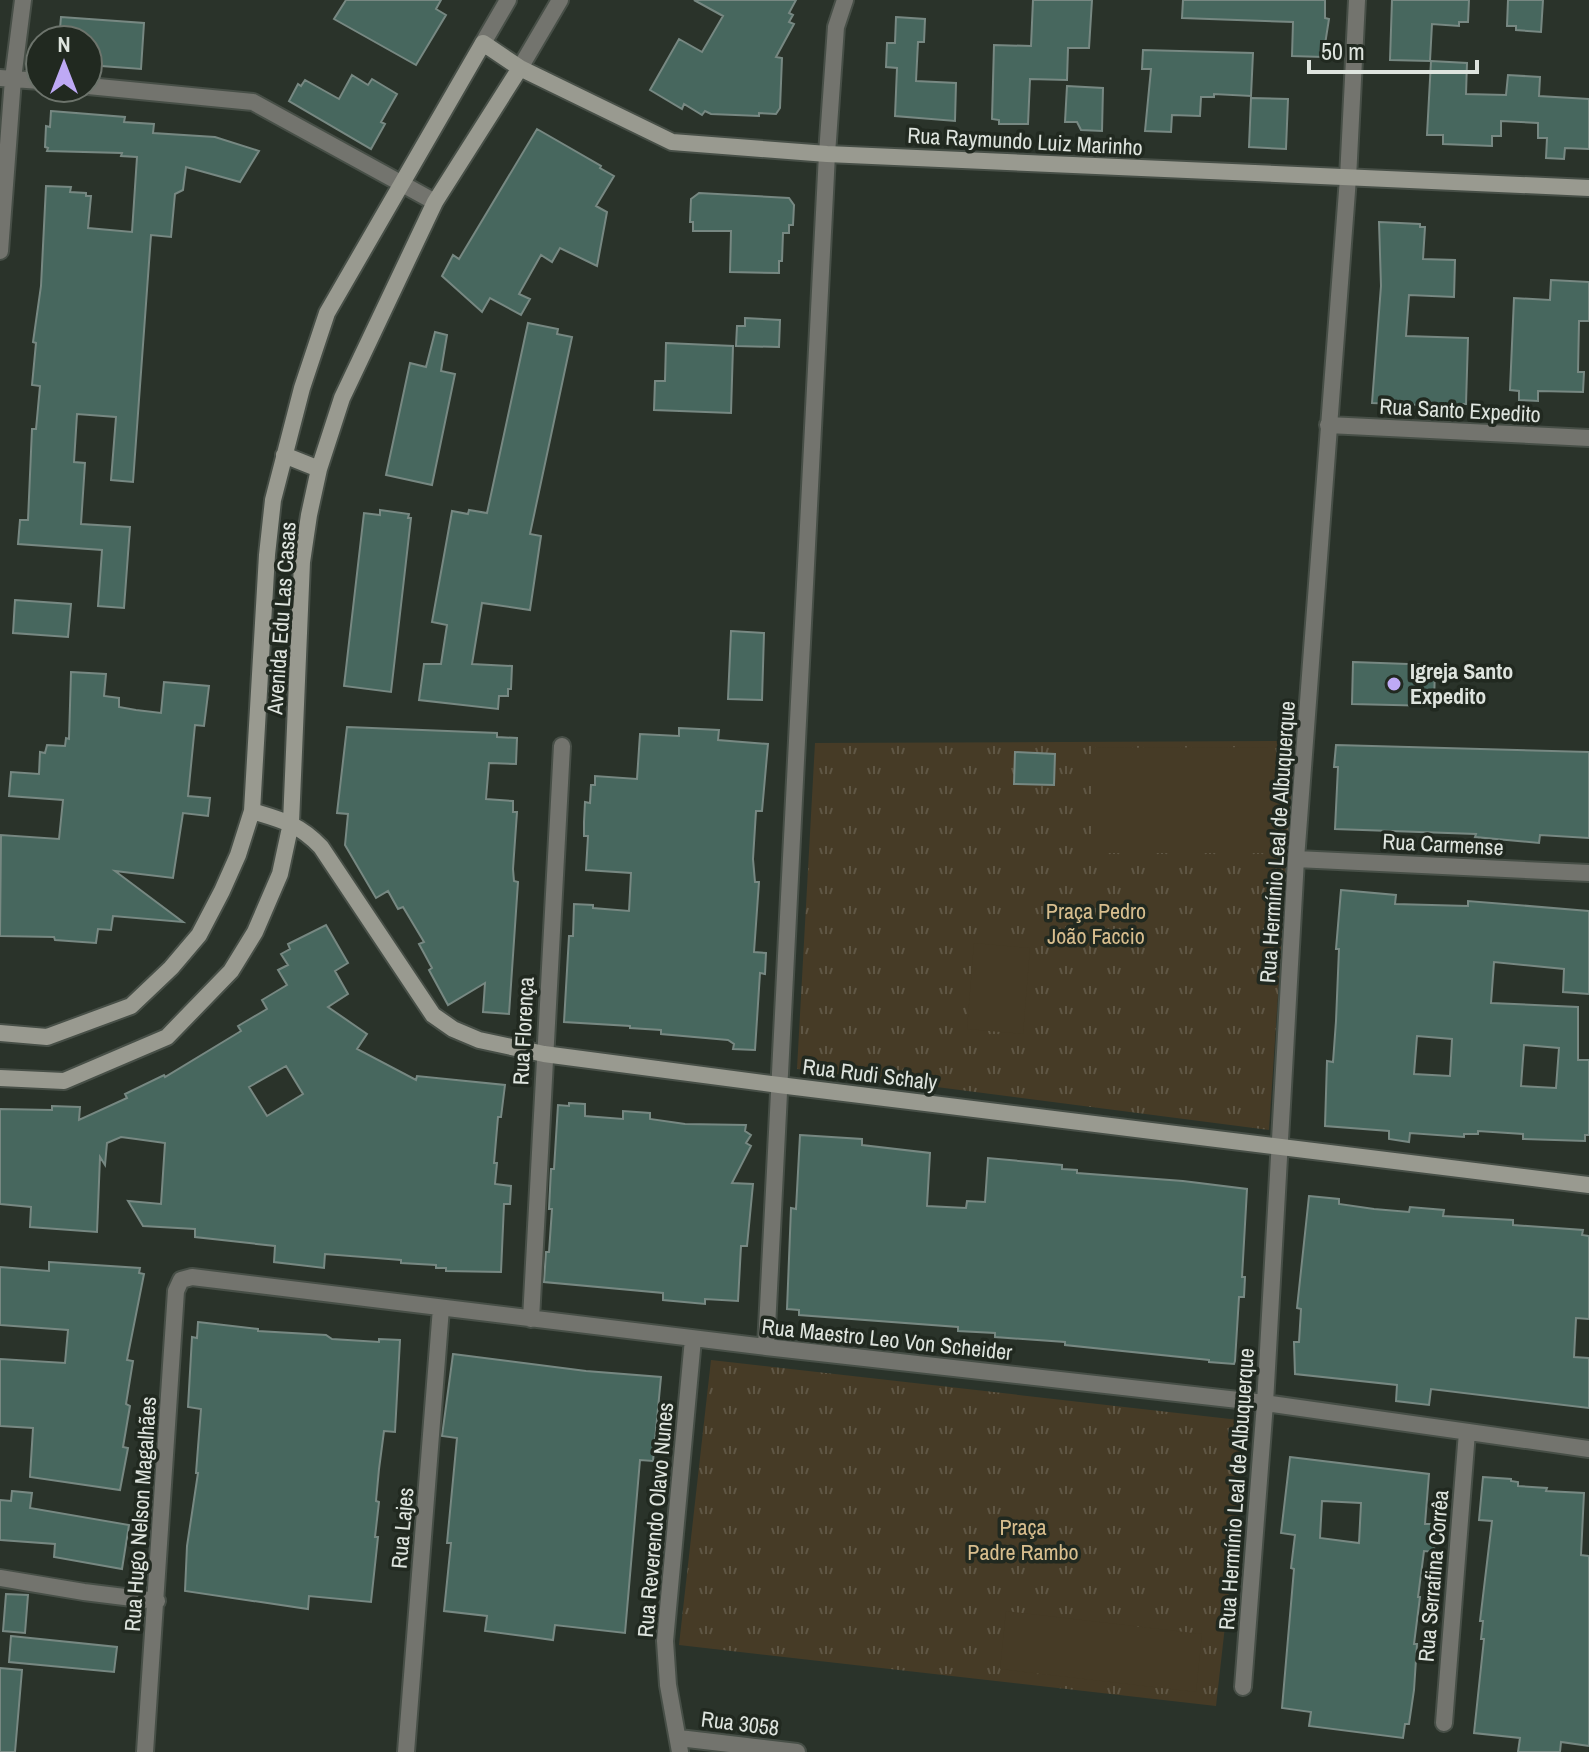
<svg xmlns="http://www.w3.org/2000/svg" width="1589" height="1752" viewBox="0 0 1589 1752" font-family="'Archivo Narrow',sans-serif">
<defs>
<pattern id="park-tufts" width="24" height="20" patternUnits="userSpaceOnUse" patternTransform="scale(2)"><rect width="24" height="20" fill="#463b26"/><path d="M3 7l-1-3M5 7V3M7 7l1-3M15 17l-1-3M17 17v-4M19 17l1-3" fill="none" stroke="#605745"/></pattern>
</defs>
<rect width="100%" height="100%" fill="#2a332a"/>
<!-- park -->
<path fill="url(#park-tufts)" d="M 1295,741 L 1269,1130 L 797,1069 L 815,743 Z
M 711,1360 L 1248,1421 L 1216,1706 L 679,1645 Z"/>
<!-- garden -->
<path fill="#463b26" d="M 1269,747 L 1269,853 L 1092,853 L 1092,748 Z
M 974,943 L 1030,948 L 1023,1034 L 967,1029 Z
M 1006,1611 L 1202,1634 L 1196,1692 L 1000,1669 Z"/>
<!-- building -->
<path fill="#47675e" stroke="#778882" stroke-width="2" fill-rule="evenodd" d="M 346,0 L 441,0 L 436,9 L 446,15 L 416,65 L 334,19 Z
M 694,0 L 796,0 L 789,13 L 793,15 L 789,22 L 794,24 L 776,57 L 782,58 L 780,108 L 776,114 L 759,113 L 759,116 L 711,114 L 705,111 L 702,115 L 684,104 L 682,109 L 650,90 L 679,39 L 702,52 L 723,16 Z
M 1033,0 L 1092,0 L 1089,48 L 1068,48 L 1067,80 L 1030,79 L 1028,124 L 999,124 L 999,120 L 992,119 L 994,45 L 1031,46 Z
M 1183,0 L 1325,0 L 1325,18 L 1329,19 L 1323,57 L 1292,56 L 1293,22 L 1182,18 Z
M 1392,0 L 1469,0 L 1468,22 L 1459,22 L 1459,26 L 1432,24 L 1430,61 L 1390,60 Z
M 1508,0 L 1543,0 L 1541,32 L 1516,30 L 1516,26 L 1507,26 Z
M 61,17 L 144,23 L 141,69 L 88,65 L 88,40 L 59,40 Z
M 896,17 L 925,19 L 924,42 L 918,42 L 916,81 L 956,83 L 955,121 L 895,116 L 897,68 L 886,67 L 887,43 L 895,43 Z
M 1143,50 L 1253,53 L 1251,96 L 1214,94 L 1214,97 L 1201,97 L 1200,116 L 1172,115 L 1171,132 L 1145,131 L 1151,69 L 1142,69 Z
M 1431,61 L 1467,63 L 1466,94 L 1506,95 L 1508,75 L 1540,77 L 1539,96 L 1589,99 L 1589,149 L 1565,148 L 1564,159 L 1546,158 L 1547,138 L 1538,138 L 1538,123 L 1501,121 L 1501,136 L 1492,136 L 1492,146 L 1443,144 L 1443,135 L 1427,135 Z
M 352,75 L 368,85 L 372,79 L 397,94 L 381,122 L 385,124 L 371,149 L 289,101 L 298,84 L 301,86 L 305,80 L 339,99 Z
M 1067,86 L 1103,88 L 1102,131 L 1081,130 L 1077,122 L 1065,122 Z
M 1251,98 L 1288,99 L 1286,149 L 1249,147 Z
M 51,111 L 125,117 L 124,122 L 154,124 L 153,133 L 215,137 L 259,151 L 240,182 L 186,167 L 183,190 L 175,194 L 171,237 L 151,235 L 133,482 L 111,480 L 116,417 L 77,414 L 74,462 L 85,463 L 81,524 L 130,527 L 124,608 L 98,606 L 102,550 L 18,544 L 20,520 L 28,520 L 32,429 L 36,429 L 40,386 L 32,385 L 36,343 L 33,342 L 41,286 L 46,186 L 71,187 L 70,192 L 86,193 L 86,196 L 91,196 L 88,228 L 132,232 L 137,157 L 121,156 L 122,153 L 47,151 L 48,148 L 45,147 L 46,126 L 50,127 Z
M 537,129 L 601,166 L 600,168 L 614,176 L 596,206 L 607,212 L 597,266 L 560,248 L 552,262 L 541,255 L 519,294 L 530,299 L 521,315 L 490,298 L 482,312 L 442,276 L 453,255 L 459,259 Z
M 699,193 L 789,198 L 794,205 L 793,225 L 789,225 L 789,233 L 783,233 L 782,261 L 779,261 L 779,273 L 730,272 L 731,231 L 693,231 L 693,222 L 690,222 L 691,199 Z
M 1379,222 L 1420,224 L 1420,227 L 1425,227 L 1423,259 L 1455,260 L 1454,297 L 1409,295 L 1406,336 L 1468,338 L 1466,404 L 1449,404 L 1449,406 L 1372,403 L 1381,286 Z
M 1551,280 L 1589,282 L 1589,321 L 1579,321 L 1578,372 L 1584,372 L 1583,392 L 1538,391 L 1538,401 L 1519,400 L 1519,391 L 1510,390 L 1514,298 L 1550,300 Z
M 745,318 L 780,320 L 779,347 L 736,346 L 737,326 L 745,326 Z
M 528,323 L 558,329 L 557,334 L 572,337 L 530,534 L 541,536 L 530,610 L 482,603 L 472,664 L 512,666 L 511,689 L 508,689 L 508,696 L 499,696 L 498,709 L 419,700 L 424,664 L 441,664 L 447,625 L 432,622 L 452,511 L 468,514 L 469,510 L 487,513 Z
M 435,332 L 447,335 L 441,371 L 455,374 L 432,485 L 386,475 L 410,363 L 426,367 Z
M 666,343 L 733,346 L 731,413 L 654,410 L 655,381 L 665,381 Z
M 380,510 L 409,514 L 408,518 L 411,518 L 391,692 L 344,686 L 364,513 L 380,515 Z
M 15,600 L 71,604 L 68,637 L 13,633 Z
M 731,631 L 764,633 L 762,700 L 728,699 Z
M 1353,662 L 1435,665 L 1434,706 L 1352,704 Z
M 71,672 L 106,674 L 104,696 L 119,698 L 119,707 L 136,710 L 161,713 L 164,682 L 209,686 L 204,726 L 195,725 L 188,796 L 210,798 L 208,816 L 183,813 L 173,878 L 115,871 L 183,922 L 113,916 L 111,930 L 98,929 L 96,943 L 55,940 L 54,937 L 0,936 L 1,835 L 59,839 L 63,800 L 9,796 L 11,772 L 39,774 L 40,752 L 45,753 L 47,745 L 65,746 L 66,738 L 69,739 Z
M 347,727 L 497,733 L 497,737 L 517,738 L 516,764 L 489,763 L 486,799 L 513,801 L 513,812 L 517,812 L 513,869 L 514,881 L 518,882 L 509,1014 L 483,1012 L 485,983 L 448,1005 L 429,970 L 432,968 L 419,944 L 424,942 L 403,907 L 398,909 L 388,891 L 376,898 L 345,845 L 348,814 L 337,813 Z
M 679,728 L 719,730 L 718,740 L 768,744 L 762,811 L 756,811 L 753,859 L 755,882 L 759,882 L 754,952 L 766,953 L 765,974 L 760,973 L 755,1050 L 733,1049 L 734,1044 L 728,1040 L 661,1034 L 661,1030 L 630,1028 L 630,1026 L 564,1022 L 569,936 L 573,936 L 574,904 L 593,905 L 593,908 L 629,911 L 631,873 L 586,870 L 588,836 L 584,836 L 584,822 L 585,802 L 590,803 L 591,785 L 595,785 L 595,776 L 637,779 L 640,734 L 679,736 Z
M 1336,745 L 1589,752 L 1589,838 L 1540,835 L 1539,843 L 1475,837 L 1476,834 L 1335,829 L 1338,767 L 1334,767 Z
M 1015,752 L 1055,754 L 1054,785 L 1014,784 Z
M 1341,890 L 1396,895 L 1395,904 L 1468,906 L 1468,901 L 1589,911 L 1589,994 L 1563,992 L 1564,969 L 1494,962 L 1491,1003 L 1578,1007 L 1578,1060 L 1589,1060 L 1589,1135 L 1585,1135 L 1585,1141 L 1523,1139 L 1523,1134 L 1478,1131 L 1478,1134 L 1464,1134 L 1464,1137 L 1410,1133 L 1409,1142 L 1389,1139 L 1389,1131 L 1325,1126 L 1327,1061 L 1333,1062 L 1336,1021 L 1339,949 L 1336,949 ZM 1417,1036 L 1452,1039 L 1450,1076 L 1414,1074 ZM 1524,1045 L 1559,1048 L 1556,1088 L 1521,1086 Z
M 326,925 L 348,963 L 335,971 L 348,994 L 328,1007 L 367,1034 L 357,1049 L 416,1080 L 417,1076 L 505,1085 L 501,1117 L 498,1117 L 494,1163 L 497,1163 L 495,1184 L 511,1186 L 510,1204 L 504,1204 L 501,1272 L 446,1271 L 446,1268 L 436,1268 L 436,1265 L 401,1263 L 401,1260 L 325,1254 L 324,1268 L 274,1262 L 275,1246 L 195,1237 L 195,1229 L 143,1226 L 128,1201 L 161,1204 L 165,1143 L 136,1139 L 121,1137 L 107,1143 L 105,1165 L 100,1157 L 97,1232 L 30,1227 L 31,1207 L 0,1204 L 0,1109 L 52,1110 L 52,1106 L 80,1107 L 79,1120 L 127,1098 L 125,1094 L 164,1075 L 165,1077 L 241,1031 L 238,1026 L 267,1009 L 262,1000 L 287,985 L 278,970 L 288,965 L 281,954 L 290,949 L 288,944 ZM 286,1066 L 303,1094 L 267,1116 L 249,1087 Z
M 569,1103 L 585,1104 L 585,1116 L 623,1119 L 623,1111 L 650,1113 L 650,1119 L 685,1124 L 746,1125 L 745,1131 L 751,1135 L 746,1143 L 751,1146 L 732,1183 L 753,1184 L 747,1246 L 741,1246 L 738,1301 L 705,1299 L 705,1304 L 663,1300 L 663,1293 L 544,1282 L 546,1252 L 549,1252 L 552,1209 L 549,1209 L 551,1169 L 554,1169 L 558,1105 L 569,1106 Z
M 800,1135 L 862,1139 L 862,1145 L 930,1153 L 927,1206 L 966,1208 L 967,1201 L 985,1202 L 988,1158 L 1062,1165 L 1062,1169 L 1077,1170 L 1077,1173 L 1183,1181 L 1247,1189 L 1242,1277 L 1245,1277 L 1244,1297 L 1239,1297 L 1235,1361 L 1234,1364 L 1209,1362 L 1209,1360 L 1065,1345 L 1065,1342 L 995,1337 L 995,1333 L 958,1331 L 958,1327 L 799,1315 L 799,1310 L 787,1309 L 791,1208 L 796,1209 Z
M 1309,1196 L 1339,1199 L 1339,1204 L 1374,1209 L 1409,1212 L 1410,1207 L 1444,1210 L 1443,1216 L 1513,1220 L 1513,1225 L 1583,1230 L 1582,1235 L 1589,1236 L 1589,1319 L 1576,1318 L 1574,1357 L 1589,1358 L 1589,1408 L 1431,1389 L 1429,1405 L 1396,1401 L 1397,1385 L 1295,1374 L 1294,1342 L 1299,1342 L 1301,1309 L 1297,1308 Z
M 49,1262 L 140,1268 L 139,1273 L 144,1274 L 127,1360 L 133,1361 L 126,1404 L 130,1406 L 123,1447 L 128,1448 L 120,1490 L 30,1477 L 33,1428 L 0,1426 L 0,1359 L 65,1363 L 68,1330 L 0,1325 L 0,1267 L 49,1271 Z
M 198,1322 L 258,1329 L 258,1331 L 326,1335 L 332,1339 L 379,1342 L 379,1339 L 400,1340 L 395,1432 L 384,1431 L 379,1469 L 376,1501 L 379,1502 L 375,1537 L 378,1537 L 371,1602 L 309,1596 L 308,1609 L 185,1591 L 187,1546 L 198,1473 L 196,1473 L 201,1409 L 188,1407 L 192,1337 L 197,1338 Z
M 453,1354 L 586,1371 L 661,1377 L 653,1461 L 640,1460 L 625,1633 L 555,1625 L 553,1640 L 531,1637 L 485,1631 L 487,1616 L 444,1611 L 451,1543 L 447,1543 L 457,1438 L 442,1436 Z
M 1290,1457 L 1429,1474 L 1425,1524 L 1436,1524 L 1434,1552 L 1424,1551 L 1418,1597 L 1420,1597 L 1414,1644 L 1417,1644 L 1414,1690 L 1409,1724 L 1405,1724 L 1403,1738 L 1309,1726 L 1311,1712 L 1282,1708 L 1294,1569 L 1291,1568 L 1295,1535 L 1281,1533 ZM 1322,1501 L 1361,1503 L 1359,1543 L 1320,1538 Z
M 1483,1477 L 1511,1479 L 1511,1481 L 1518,1482 L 1518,1486 L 1547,1488 L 1546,1491 L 1584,1493 L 1581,1555 L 1589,1556 L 1589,1746 L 1561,1742 L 1560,1752 L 1518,1752 L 1520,1738 L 1474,1733 L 1484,1639 L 1481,1639 L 1483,1621 L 1480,1621 L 1492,1521 L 1479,1520 Z
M 12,1491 L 32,1493 L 30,1508 L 129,1525 L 122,1569 L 54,1557 L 55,1544 L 0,1540 L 0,1500 L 11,1501 Z
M 6,1594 L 28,1595 L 25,1633 L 3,1631 Z
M 11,1636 L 117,1647 L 114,1672 L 9,1662 Z
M 0,1668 L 22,1670 L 15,1752 L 0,1752 Z"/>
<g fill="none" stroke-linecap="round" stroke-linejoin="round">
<defs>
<path id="street" d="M 483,43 L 508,0
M 520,68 L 560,0
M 0,78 L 40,81
M 88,86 L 253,102 L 435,202
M 0,251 L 13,79 L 23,0
M 1328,425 L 1589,438
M 1296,859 L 1589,873
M 531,1319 L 562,746
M 766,1347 L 827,154 L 836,27 L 845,0
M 0,1578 L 84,1592 L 157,1601
M 1243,1687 L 1265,1403 L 1296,859 L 1348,178 L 1357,0
M 1444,1723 L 1467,1432
M 679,1738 L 797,1752
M 145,1752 L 176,1291 L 181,1280 L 192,1277 L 766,1347 L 1265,1403 L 1589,1449
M 406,1752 L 441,1308
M 680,1752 L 668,1685 L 665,1641 L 693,1339"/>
<path id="secondary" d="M 284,455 L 319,469
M 252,811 C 282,820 299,824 321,847 L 433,1015 L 453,1029 L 479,1040 L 544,1054 L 779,1085 L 1589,1185
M 0,1033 L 47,1037 L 131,1006 L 171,968 L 199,935 L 222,891 L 238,855 L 252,811 L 267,555 L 273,500 L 302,388 L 327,313 L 483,43 L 520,68 L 672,142 L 827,154 L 1589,188
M 0,1078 L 64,1081 L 167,1037 L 231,971 L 255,932 L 280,874 L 291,823 L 302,562 L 309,515 L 319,469 L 342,398 L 435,202 L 520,68"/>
</defs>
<!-- street casing -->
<use href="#street" stroke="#474f47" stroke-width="20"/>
<!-- secondary casing -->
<use href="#secondary" stroke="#474f47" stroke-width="20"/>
<!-- street -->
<use href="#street" stroke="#73746e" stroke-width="16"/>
<!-- secondary -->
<use href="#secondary" stroke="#999a90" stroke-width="16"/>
</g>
<!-- markers -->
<circle fill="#bea9f5" stroke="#212920" stroke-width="3" cx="1394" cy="684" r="8"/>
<g text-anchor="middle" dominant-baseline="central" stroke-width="7" stroke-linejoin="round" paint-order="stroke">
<!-- street labels -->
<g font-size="22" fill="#dee4de" stroke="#212920">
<text transform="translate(1025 141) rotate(3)">Rua Raymundo Luiz Marinho</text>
<text transform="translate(1460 410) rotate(3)">Rua Santo Expedito</text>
<text transform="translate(281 618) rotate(-86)">Avenida Edu Las Casas</text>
<text transform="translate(1277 842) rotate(-86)">Rua Hermínio Leal de Albuquerque</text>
<text transform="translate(1443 844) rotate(3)">Rua Carmense</text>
<text transform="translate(523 1031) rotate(-87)">Rua Florença</text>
<text transform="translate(870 1074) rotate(7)">Rua Rudi Schaly</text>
<text transform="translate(887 1339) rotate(6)">Rua Maestro Leo Von Scheider</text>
<text transform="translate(1236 1489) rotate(-86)">Rua Hermínio Leal de Albuquerque</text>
<text transform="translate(140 1514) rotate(-86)">Rua Hugo Nelson Magalhães</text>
<text transform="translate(655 1520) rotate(-85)">Rua Reverendo Olavo Nunes</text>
<text transform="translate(402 1528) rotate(-85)">Rua Lajes</text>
<text transform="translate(1433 1576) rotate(-85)">Rua Serrafina Corrêa</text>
<text transform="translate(740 1723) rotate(7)">Rua 3058</text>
</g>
<!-- poi labels -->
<g font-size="22" font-weight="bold" fill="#dee4de" stroke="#212920" text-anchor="start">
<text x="1410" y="671">Igreja Santo<tspan x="1410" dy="25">Expedito</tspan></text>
</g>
<!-- park labels -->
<g font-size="22" fill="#d8be8e" stroke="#212920">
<text x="1096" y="911">Praça Pedro<tspan x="1096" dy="25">João Faccio</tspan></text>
<text x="1023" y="1527">Praça<tspan x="1023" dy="25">Padre Rambo</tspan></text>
</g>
</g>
<!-- north arrow -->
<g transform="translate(64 64)"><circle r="38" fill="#212920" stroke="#6d746c" stroke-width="2"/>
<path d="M0-6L14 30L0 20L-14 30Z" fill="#bea9f5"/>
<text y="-12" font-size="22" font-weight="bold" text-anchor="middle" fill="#dee4de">N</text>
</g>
<!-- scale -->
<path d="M1309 60v12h168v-12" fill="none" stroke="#dee4de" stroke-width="4"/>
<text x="1321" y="60" font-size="24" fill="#dee4de" stroke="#212920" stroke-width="6" paint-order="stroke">50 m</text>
</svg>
